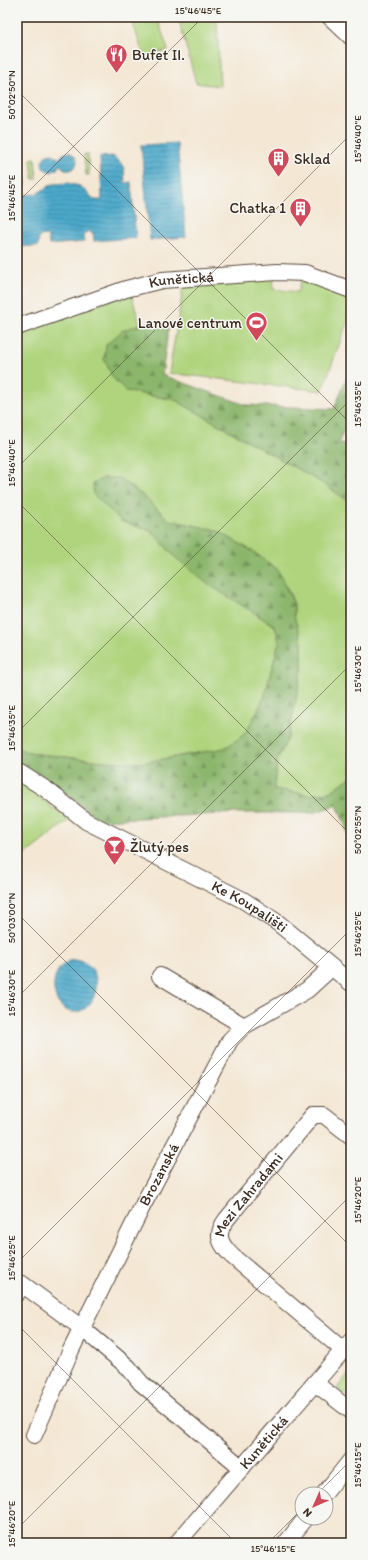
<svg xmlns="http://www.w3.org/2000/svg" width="368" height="1560" viewBox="0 0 368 1560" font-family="Itim,sans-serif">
<defs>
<pattern id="forest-firs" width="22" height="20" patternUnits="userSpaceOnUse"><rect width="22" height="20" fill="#8bb66c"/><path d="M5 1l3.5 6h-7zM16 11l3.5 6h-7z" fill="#739458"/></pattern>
<pattern id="water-rules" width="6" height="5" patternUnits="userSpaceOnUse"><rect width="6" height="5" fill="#4ca9cb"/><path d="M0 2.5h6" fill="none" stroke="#408aa4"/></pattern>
</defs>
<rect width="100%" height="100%" fill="#f6f6f2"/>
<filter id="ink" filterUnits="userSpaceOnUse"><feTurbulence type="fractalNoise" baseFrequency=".025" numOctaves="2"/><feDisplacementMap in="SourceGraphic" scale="8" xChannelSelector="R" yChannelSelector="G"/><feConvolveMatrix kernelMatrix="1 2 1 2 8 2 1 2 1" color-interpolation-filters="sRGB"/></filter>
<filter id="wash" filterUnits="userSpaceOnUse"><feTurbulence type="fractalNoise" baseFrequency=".012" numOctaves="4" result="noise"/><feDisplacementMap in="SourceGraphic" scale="16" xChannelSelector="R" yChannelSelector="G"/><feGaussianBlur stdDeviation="0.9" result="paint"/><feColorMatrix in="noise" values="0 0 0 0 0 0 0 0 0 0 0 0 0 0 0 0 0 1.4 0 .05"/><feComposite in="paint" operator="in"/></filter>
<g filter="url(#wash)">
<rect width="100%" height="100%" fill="#f4e7d4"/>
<!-- green -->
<path fill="#afd47d" stroke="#757f4e" d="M 131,17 L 157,17 L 168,50 L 144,57 Z
M 178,17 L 217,19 L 220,86 L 196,83 Z
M 84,154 L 88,154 L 89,175 L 86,175 Z
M 35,158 L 37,179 L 33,179 L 31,159 Z
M 274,276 L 273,289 L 298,292 L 300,282 L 305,276 L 351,297 L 351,312 L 322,391 L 169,373 L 182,295 L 182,283 Z
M 131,293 L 140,324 L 122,331 L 113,378 L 126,391 L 175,400 L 324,484 L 351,503 L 351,777 L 330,792 L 310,795 L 274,789 L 277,760 L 288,738 L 302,670 L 302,642 L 294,616 L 294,604 L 290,594 L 277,569 L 252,551 L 216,530 L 169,520 L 141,494 L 121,521 L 151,531 L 162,542 L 260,617 L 275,626 L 279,642 L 264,698 L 245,734 L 225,748 L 141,763 L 102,761 L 29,753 L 17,748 L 17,334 Z
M 17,780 L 69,820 L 17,861 Z
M 351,1371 L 351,1398 L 350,1399 L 337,1388 Z"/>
<!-- forest -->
<path fill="url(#forest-firs)" stroke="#637045" d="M 169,323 L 162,375 L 246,405 L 334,409 L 351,366 L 351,409 L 339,443 L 348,444 L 350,449 L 348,457 L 351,462 L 351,503 L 324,484 L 175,400 L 126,391 L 113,378 L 104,359 L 106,345 L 122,331 L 140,324 Z
M 104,478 L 119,478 L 141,494 L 169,520 L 216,530 L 252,551 L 277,569 L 294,604 L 294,616 L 302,642 L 302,670 L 288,738 L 277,760 L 274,789 L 310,795 L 330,792 L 351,777 L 351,846 L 345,825 L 337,805 L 312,813 L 237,813 L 100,820 L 42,775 L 17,764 L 17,748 L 29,753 L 102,761 L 141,763 L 225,748 L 245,734 L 264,698 L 279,642 L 275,626 L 206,583 L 174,556 L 151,531 L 121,521 L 93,494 L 93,483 Z"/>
<!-- water -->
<path fill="url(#water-rules)" stroke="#446a74" d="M 177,143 L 186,237 L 150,240 L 141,145 Z
M 69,152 L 74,155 L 77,160 C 77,167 73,171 66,170 L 60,165 L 57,169 L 51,172 L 43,168 L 42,161 L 46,155 L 53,154 L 59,159 L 63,154 Z
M 113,156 L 124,166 L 125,183 L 131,182 L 136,238 L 94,241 L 93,233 L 88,231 L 83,235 L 84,242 L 49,245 L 48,237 L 43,235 L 39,237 L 38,246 L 17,247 L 17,159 L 23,159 L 26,186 L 22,186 L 23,195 L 36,194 L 53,184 L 68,183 L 80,186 L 95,200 L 102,200 L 100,157 Z
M 74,960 C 112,963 96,1021 68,1011 C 63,1009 58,1004 56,998 C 50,983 57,962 74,960 Z"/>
</g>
<g filter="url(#ink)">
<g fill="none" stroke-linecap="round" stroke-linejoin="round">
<defs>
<g id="minor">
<path d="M 330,17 L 351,37"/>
<path id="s1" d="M 17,327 L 126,289 L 162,280 L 277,272 L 305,273 L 351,290"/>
<path id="s2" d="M 17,771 L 47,790 L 86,821 L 243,900 L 278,923 L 351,983"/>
<path d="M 160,976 L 244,1026"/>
<path d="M 17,1293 L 22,1284 L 83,1329 L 128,1367 L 141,1383 L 242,1468"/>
<path id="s3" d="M 343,1350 L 232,1256 C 220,1244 215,1235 226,1220 L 313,1115 L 324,1115 L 351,1136"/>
<path d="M 315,1383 L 351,1411"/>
<path id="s4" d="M 34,1435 L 71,1350 L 144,1203 L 230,1040 L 244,1026 L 307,990 L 331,968"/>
<path d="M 324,1494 L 351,1460"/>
<path id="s5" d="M 177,1543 L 351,1341"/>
<path d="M 286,1543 L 306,1518"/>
</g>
</defs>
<!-- minor casing -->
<use href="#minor" stroke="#574639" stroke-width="18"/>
<!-- minor -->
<use href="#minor" stroke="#fff" stroke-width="16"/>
</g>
</g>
<!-- ticks -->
<path fill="none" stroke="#3b2a1e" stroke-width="1" stroke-opacity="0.45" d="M 17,90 L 351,424M 17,203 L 203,17M 17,468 L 351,134M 17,501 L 351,835M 17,733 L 351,399M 17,913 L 351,1247M 17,998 L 351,664M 17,1263 L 351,929M 17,1324 L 236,1543M 317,1494 L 351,1460M 17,1529 L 351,1195M 268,1543 L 302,1509"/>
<!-- icons -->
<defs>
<symbol id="restaurant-pin" viewBox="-11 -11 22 30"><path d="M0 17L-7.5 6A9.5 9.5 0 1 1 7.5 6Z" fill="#d1495b" stroke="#f6f6f2"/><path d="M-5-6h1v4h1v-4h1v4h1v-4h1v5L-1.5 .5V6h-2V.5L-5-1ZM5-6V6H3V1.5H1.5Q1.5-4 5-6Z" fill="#fff"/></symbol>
<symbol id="building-pin" viewBox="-11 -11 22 30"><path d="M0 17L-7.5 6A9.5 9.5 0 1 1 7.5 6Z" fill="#d1495b" stroke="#f6f6f2"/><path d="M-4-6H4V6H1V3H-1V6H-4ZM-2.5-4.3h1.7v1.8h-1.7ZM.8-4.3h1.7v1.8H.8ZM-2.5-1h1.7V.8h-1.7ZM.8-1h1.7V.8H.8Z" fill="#fff"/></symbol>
<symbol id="stadium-pin" viewBox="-11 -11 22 30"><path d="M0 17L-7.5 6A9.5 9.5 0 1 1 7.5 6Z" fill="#d1495b" stroke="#f6f6f2"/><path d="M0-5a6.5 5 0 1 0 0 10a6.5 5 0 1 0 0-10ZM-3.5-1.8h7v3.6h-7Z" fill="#fff"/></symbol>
<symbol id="bar-pin" viewBox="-11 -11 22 30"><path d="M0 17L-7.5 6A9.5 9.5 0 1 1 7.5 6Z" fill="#d1495b" stroke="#f6f6f2"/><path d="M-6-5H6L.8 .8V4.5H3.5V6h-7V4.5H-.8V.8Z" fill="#fff"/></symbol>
</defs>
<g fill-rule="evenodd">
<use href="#restaurant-pin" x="104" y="42" width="25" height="34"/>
<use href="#building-pin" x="266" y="146" width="25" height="34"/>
<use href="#building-pin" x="288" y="196" width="25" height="34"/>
<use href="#stadium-pin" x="244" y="310" width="25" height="34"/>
<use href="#bar-pin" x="102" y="834" width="25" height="34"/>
</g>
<g text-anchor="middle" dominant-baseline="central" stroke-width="3" stroke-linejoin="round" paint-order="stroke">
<!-- poi labels -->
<g font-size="15" fill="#3b2a1e" stroke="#f6f6f2" text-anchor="start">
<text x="132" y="55">Bufet II.</text>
<text x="294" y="159">Sklad</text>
<text x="286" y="208" text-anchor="end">Chatka 1</text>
<text x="242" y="323" text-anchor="end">Lanové centrum</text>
<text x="130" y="847">Žlutý pes</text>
</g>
<!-- street labels -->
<g font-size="15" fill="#3b2a1e" stroke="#f6f6f2">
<text stroke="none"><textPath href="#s1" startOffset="172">Kunětická</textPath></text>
<text stroke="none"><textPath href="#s2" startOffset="270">Ke Koupališti</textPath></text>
<text stroke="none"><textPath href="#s4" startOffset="289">Brozanská</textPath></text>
<text stroke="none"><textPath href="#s3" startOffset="220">Mezi Zahradami</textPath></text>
<text stroke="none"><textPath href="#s5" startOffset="133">Kunětická</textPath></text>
</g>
</g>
<!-- margin -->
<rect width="368" height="1560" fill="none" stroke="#f6f6f2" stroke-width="44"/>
<!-- north arrow -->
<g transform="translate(314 1506) rotate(225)"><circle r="19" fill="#f6f6f2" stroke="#aba49d"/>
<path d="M0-3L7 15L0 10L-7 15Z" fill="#d1495b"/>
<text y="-6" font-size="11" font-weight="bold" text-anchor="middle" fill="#3b2a1e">N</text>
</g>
<rect x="22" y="22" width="324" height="1516" fill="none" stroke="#3b2a1e" stroke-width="1.5"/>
<g font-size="10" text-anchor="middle" fill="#3b2a1e">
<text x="198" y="14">15°46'45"E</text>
<text transform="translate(11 95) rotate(-90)" y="4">50°02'50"N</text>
<text transform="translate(357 139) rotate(-90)" y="4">15°46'40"E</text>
<text transform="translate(11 198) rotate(-90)" y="4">15°46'45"E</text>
<text transform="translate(357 404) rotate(-90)" y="4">15°46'35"E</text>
<text transform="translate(11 463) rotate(-90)" y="4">15°46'40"E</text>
<text transform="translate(357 669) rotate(-90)" y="4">15°46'30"E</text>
<text transform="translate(11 728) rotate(-90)" y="4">15°46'35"E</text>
<text transform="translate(357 830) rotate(-90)" y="4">50°02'55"N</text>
<text transform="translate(11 918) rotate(-90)" y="4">50°03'00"N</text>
<text transform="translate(357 934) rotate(-90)" y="4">15°46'25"E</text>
<text transform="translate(11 993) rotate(-90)" y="4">15°46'30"E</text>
<text transform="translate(357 1200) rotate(-90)" y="4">15°46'20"E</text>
<text transform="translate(11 1258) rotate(-90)" y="4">15°46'25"E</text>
<text transform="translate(357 1465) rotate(-90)" y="4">15°46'15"E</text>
<text transform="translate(11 1524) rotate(-90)" y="4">15°46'20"E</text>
<text x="273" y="1552">15°46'15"E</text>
</g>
</svg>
